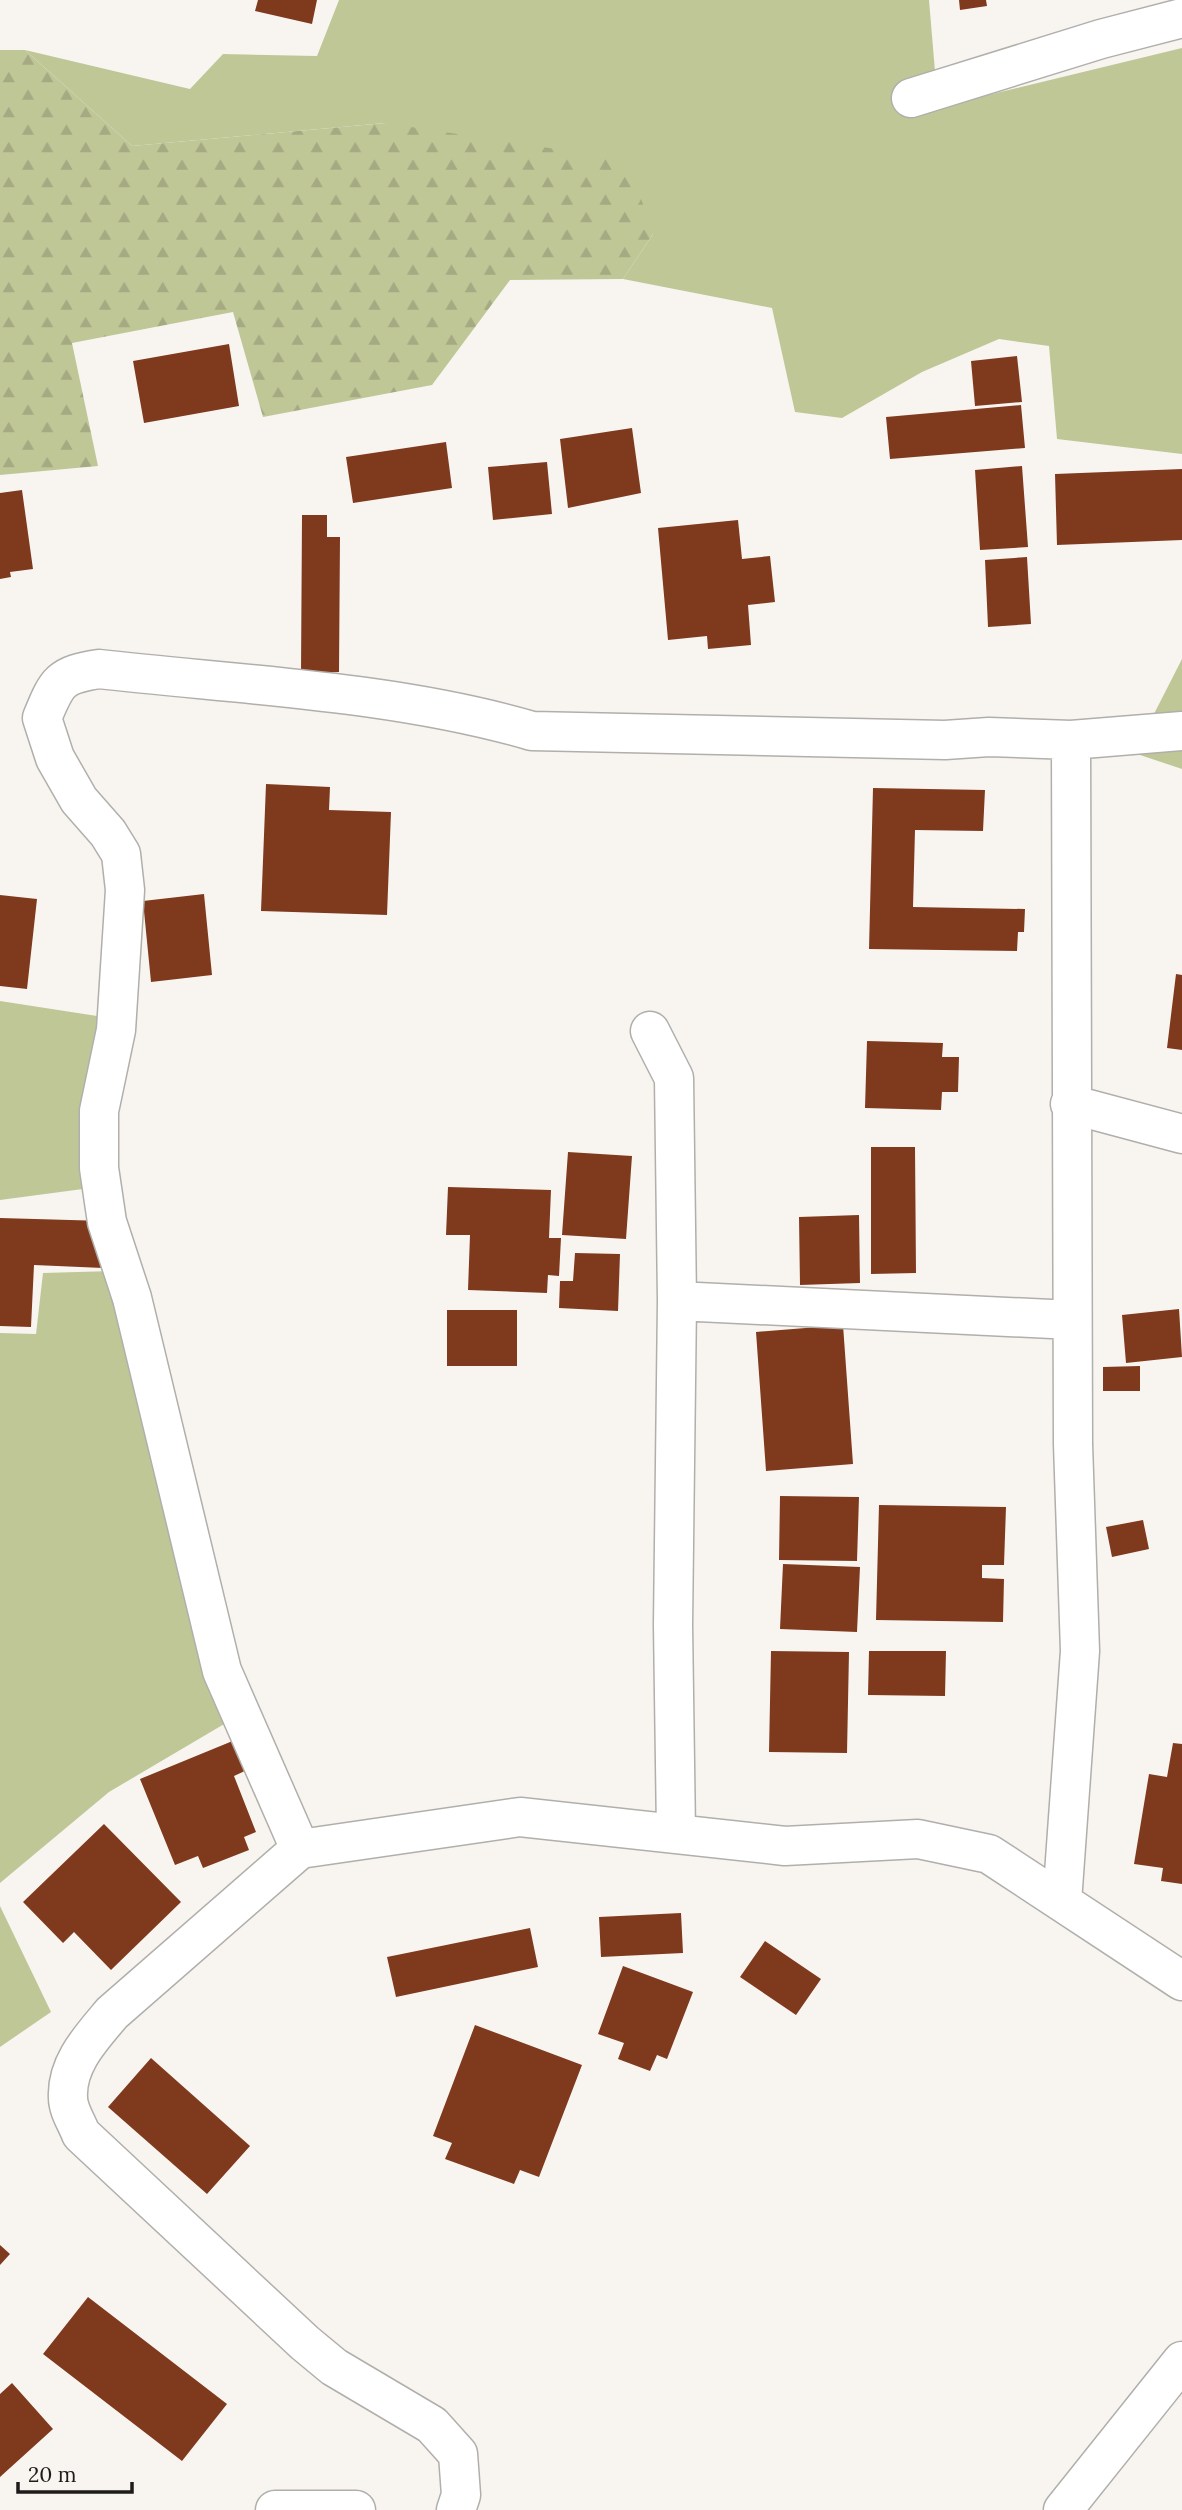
<svg xmlns="http://www.w3.org/2000/svg" width="1182" height="2510" viewBox="0 0 1182 2510" font-family="Lora,serif">
<defs>
<pattern id="forest-firs" width="22" height="20" patternUnits="userSpaceOnUse" patternTransform="scale(1.75)"><rect width="22" height="20" fill="#c0c797"/><path d="M5 1l3.5 6h-7zM16 11l3.5 6h-7z" fill="#a5aa82"/></pattern>
</defs>
<rect width="100%" height="100%" fill="#f8f5f1"/>
<!-- green -->
<path fill="#c0c797" d="M 339,0 L 929,0 L 938,107 L 1182,48 L 1182,454 L 1057,439 L 1049,346 L 999,339 L 922,372 L 842,418 L 795,412 L 772,308 L 623,279 L 653,234 L 385,123 L 132,146 L 25,50 L 190,89 L 223,54 L 317,56 Z
M 1182,659 L 1182,769 L 1134,753 Z
M 0,1001 L 97,1016 L 113,1185 L 0,1200 Z
M 112,1271 L 231,1720 L 109,1792 L 0,1883 L 0,1333 L 36,1334 L 43,1273 Z
M 0,1906 L 51,2012 L 0,2047 Z"/>
<!-- forest -->
<path fill="url(#forest-firs)" d="M 0,50 L 25,50 L 132,146 L 385,123 L 628,160 L 653,234 L 623,279 L 510,280 L 432,385 L 263,417 L 233,312 L 72,343 L 98,466 L 0,475 Z"/>
<!-- building -->
<path fill="#7f3a1e" d="M 258,0 L 317,0 L 312,24 L 255,11 Z
M 959,0 L 986,0 L 987,6 L 960,10 Z
M 229,344 L 239,406 L 144,423 L 133,361 Z
M 1017,356 L 1022,402 L 975,406 L 971,361 Z
M 1021,405 L 1025,448 L 890,459 L 886,417 Z
M 632,428 L 641,493 L 568,508 L 560,439 Z
M 446,442 L 452,488 L 353,503 L 346,457 Z
M 547,462 L 552,514 L 493,520 L 488,467 Z
M 1022,466 L 1028,547 L 980,550 L 975,470 Z
M 1182,469 L 1182,540 L 1057,545 L 1055,474 Z
M 22,490 L 33,569 L 10,572 L 11,577 L 0,579 L 0,493 Z
M 302,515 L 327,515 L 327,537 L 340,537 L 339,672 L 301,673 Z
M 738,520 L 742,559 L 770,556 L 775,602 L 748,605 L 751,645 L 708,649 L 707,636 L 668,640 L 658,528 Z
M 1027,557 L 1031,624 L 988,627 L 985,560 Z
M 266,784 L 330,787 L 329,810 L 391,812 L 387,915 L 261,911 Z
M 873,788 L 985,790 L 983,831 L 915,830 L 913,907 L 1025,909 L 1024,932 L 1018,932 L 1017,951 L 869,949 Z
M 204,894 L 212,975 L 151,982 L 143,901 Z
M 0,895 L 37,899 L 27,989 L 0,986 Z
M 1176,974 L 1182,975 L 1182,1050 L 1167,1048 Z
M 867,1041 L 943,1043 L 942,1057 L 959,1057 L 958,1092 L 942,1092 L 941,1110 L 865,1108 Z
M 871,1147 L 915,1147 L 916,1273 L 871,1274 Z
M 568,1152 L 632,1156 L 626,1239 L 562,1235 Z
M 448,1187 L 551,1190 L 549,1238 L 561,1238 L 559,1276 L 548,1275 L 547,1293 L 468,1290 L 470,1235 L 446,1235 Z
M 859,1215 L 860,1283 L 800,1285 L 799,1217 Z
M 0,1218 L 105,1221 L 103,1268 L 34,1265 L 31,1327 L 0,1326 Z
M 575,1253 L 620,1254 L 618,1311 L 559,1308 L 560,1281 L 573,1281 Z
M 1179,1309 L 1182,1357 L 1126,1363 L 1122,1315 Z
M 447,1310 L 517,1310 L 517,1366 L 447,1366 Z
M 843,1325 L 853,1464 L 766,1471 L 756,1332 Z
M 1140,1366 L 1140,1391 L 1103,1391 L 1103,1367 Z
M 780,1496 L 859,1497 L 857,1561 L 779,1560 Z
M 879,1505 L 1006,1507 L 1004,1565 L 982,1565 L 982,1578 L 1004,1579 L 1003,1622 L 876,1620 Z
M 1143,1520 L 1149,1549 L 1112,1557 L 1106,1527 Z
M 783,1564 L 860,1567 L 857,1632 L 780,1629 Z
M 771,1651 L 849,1652 L 847,1753 L 769,1752 Z
M 869,1651 L 946,1651 L 945,1696 L 868,1695 Z
M 235,1740 L 247,1770 L 234,1776 L 256,1832 L 244,1837 L 249,1850 L 203,1868 L 198,1856 L 175,1865 L 140,1779 Z
M 1173,1743 L 1182,1744 L 1182,1884 L 1161,1881 L 1163,1868 L 1134,1864 L 1149,1774 L 1167,1777 Z
M 104,1824 L 181,1902 L 111,1970 L 74,1932 L 63,1943 L 23,1902 Z
M 681,1913 L 683,1953 L 601,1957 L 599,1917 Z
M 530,1928 L 538,1967 L 396,1997 L 387,1957 Z
M 765,1941 L 821,1979 L 796,2015 L 740,1977 Z
M 623,1966 L 693,1992 L 667,2059 L 657,2055 L 650,2071 L 618,2059 L 624,2043 L 598,2034 Z
M 475,2025 L 582,2065 L 539,2177 L 520,2170 L 514,2184 L 445,2159 L 452,2143 L 433,2136 Z
M 151,2058 L 250,2146 L 207,2194 L 108,2107 Z
M 0,2245 L 10,2254 L 0,2265 Z
M 88,2297 L 227,2404 L 182,2461 L 43,2354 Z
M 12,2383 L 53,2429 L 0,2477 L 0,2394 Z"/>
<g fill="none" stroke-linecap="round" stroke-linejoin="round">
<defs>
<path id="minor" d="M 911,98 L 1101,39 L 1182,18
M 650,1031 L 674,1078 L 677,1301 L 673,1625 L 676,1832
M 1070,1104 L 1182,1134
M 677,1301 L 1072,1320
M 300,1849 L 222,1671 L 132,1298 L 107,1222 L 99,1168 L 99,1111 L 116,1030 L 125,890 L 121,854 L 108,833 L 79,800 L 55,758 L 42,718 C 57,681 60,675 99,669 C 241,685 395,691 532,731 L 945,740 L 989,737 L 1071,740 L 1182,731
M 1062,1902 L 1080,1651 L 1073,1444 L 1071,740
M 275,2510 L 356,2510
M 456,2510 L 461,2495 L 458,2454 L 432,2425 L 334,2367 L 305,2343 L 81,2134 C 77,2123 68,2110 68,2098 C 66,2064 91,2038 112,2013 L 300,1849 L 520,1817 L 785,1846 L 918,1839 L 989,1854 L 1182,1981
M 1063,2510 L 1182,2361"/>
</defs>
<!-- minor casing -->
<use href="#minor" stroke="#b1afab" stroke-width="41"/>
<!-- minor -->
<use href="#minor" stroke="#fff" stroke-width="38"/>
</g>
<!-- scale -->
<path d="M18 2482v10h114v-10" fill="none" stroke="#1d1c1b" stroke-width="3.5"/>
<text x="28" y="2482" font-size="21" fill="#1d1c1b" stroke="#f8f5f1" stroke-width="5" paint-order="stroke">20 m</text>
</svg>
